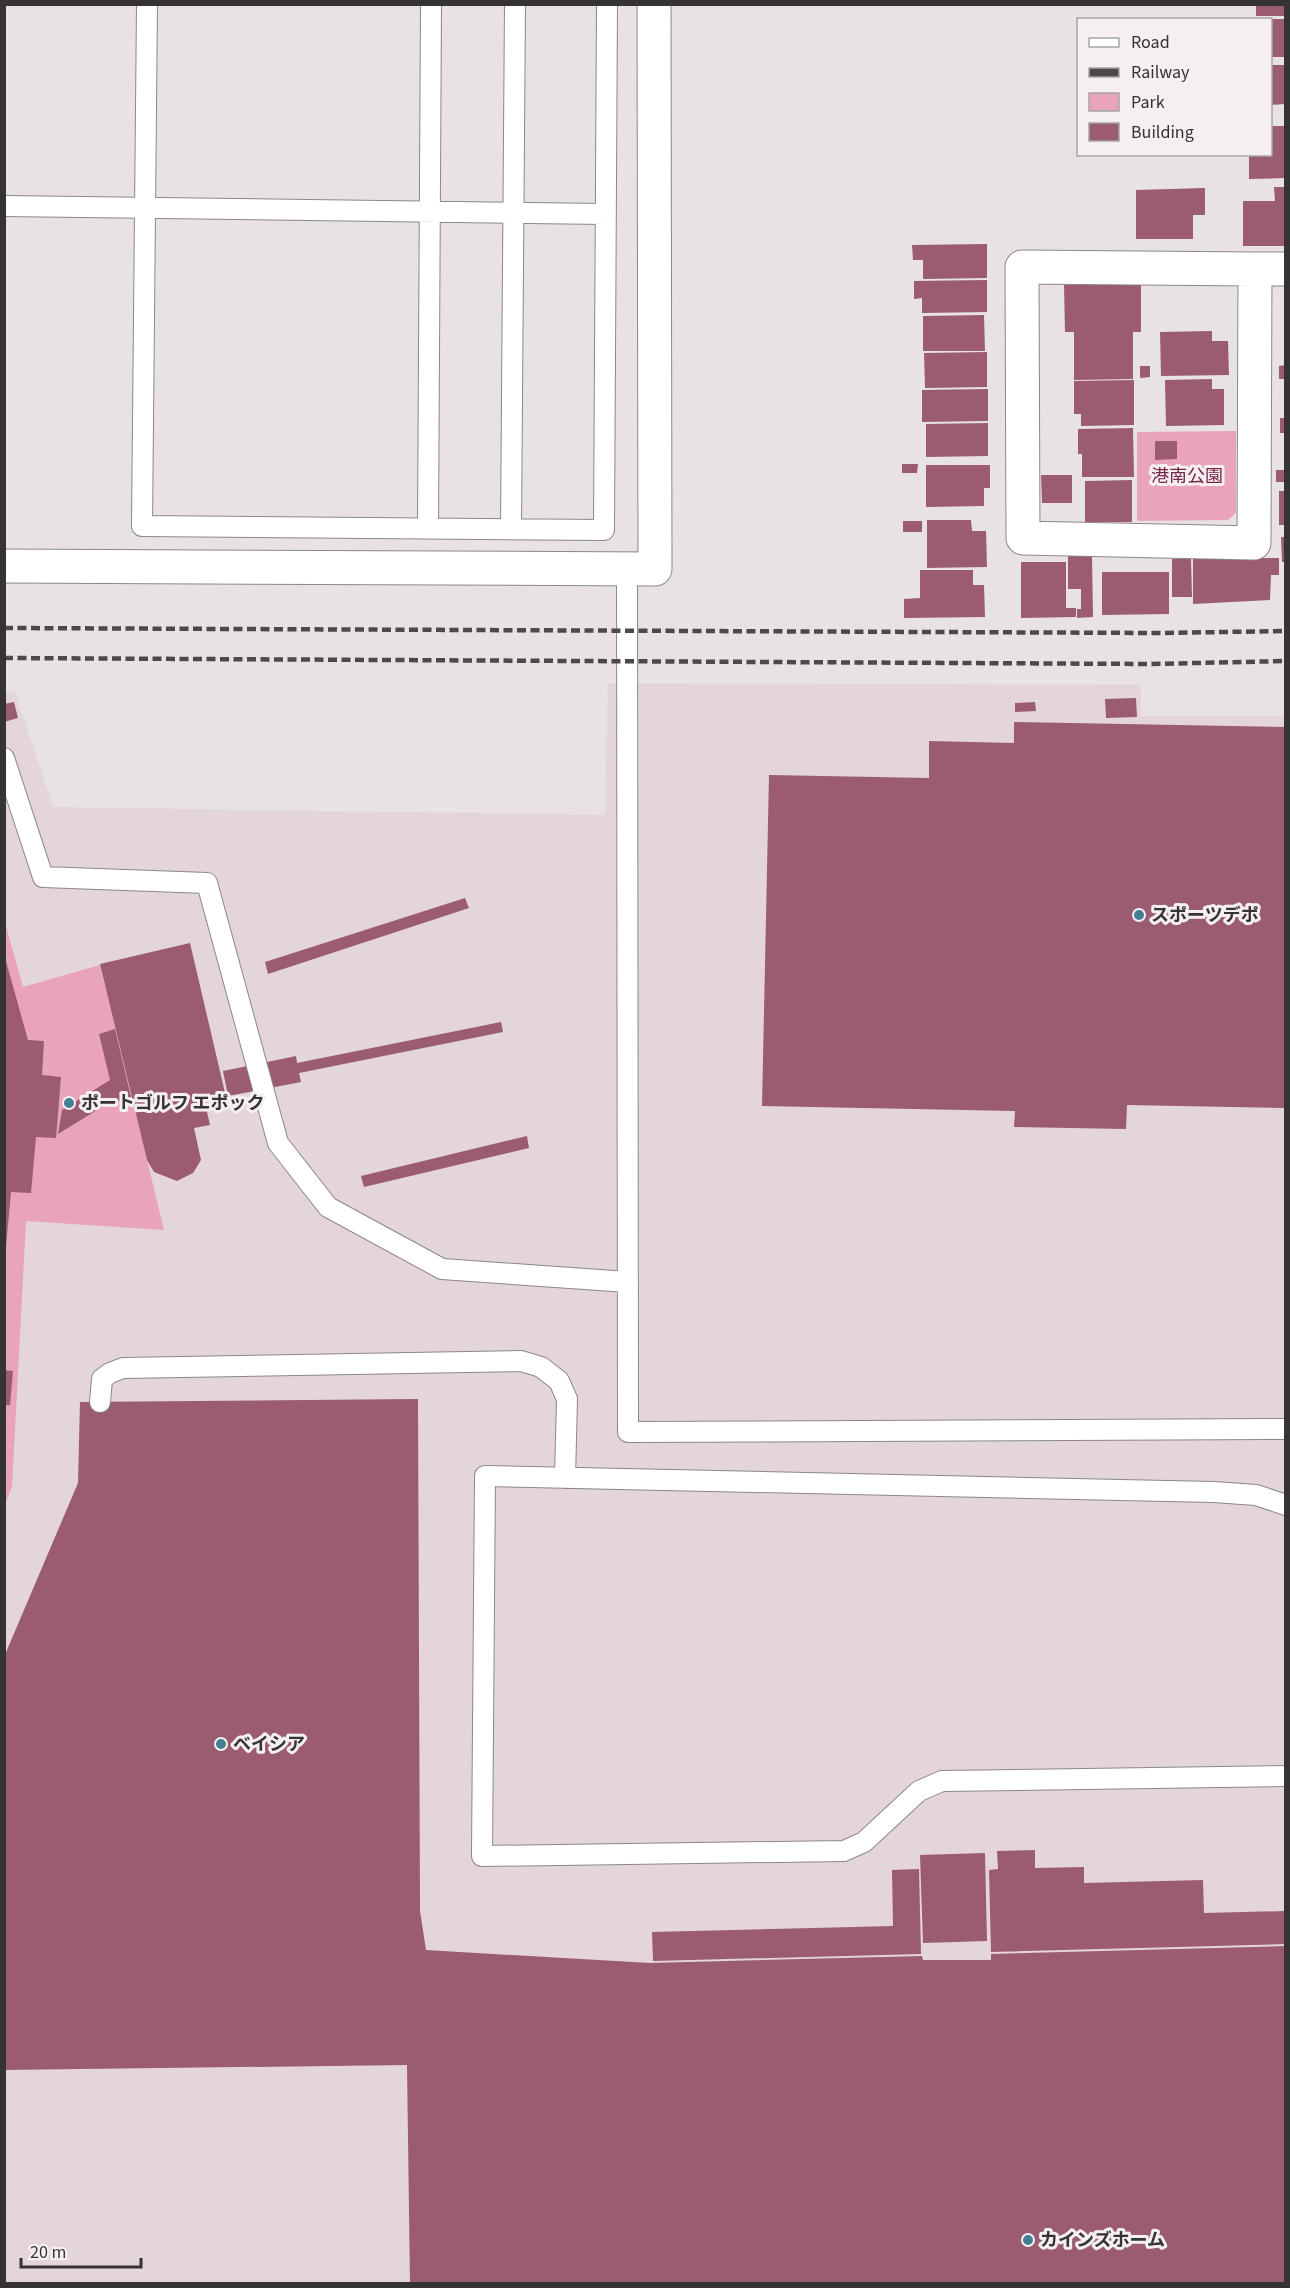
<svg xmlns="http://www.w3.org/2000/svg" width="1290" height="2288" viewBox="0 0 1290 2288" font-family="'Source Sans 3','Noto Sans JP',sans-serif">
<rect width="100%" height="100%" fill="#e8e2e4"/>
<!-- built -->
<path fill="#e3d5d9" d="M 608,683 L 1141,685 L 1141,716 L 1285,716 L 1285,2283 L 5,2284 L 5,692 L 15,693 L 53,807 L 605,815 Z"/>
<!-- green -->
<path fill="#e9a3ba" d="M 1236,431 L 1236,513 L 1228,520 L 1137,521 L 1137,432 Z
M 4,919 L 23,987 L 100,965 L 164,1230 L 26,1221 L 12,1487 L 5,1504 Z"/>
<!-- building -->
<path fill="#9b5b71" d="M 1256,4 L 1286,4 L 1286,16 L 1256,16 Z
M 1270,19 L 1286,19 L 1286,57 L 1270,57 Z
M 1270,65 L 1286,65 L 1286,104 L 1270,105 Z
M 1270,126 L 1286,126 L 1286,178 L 1249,179 L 1249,154 L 1270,154 Z
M 1274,187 L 1286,187 L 1286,246 L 1243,246 L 1243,201 L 1275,201 Z
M 1205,188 L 1205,215 L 1193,215 L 1193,239 L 1136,239 L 1136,190 Z
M 987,244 L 987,278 L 923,279 L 923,260 L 913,260 L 912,245 Z
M 987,280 L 987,312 L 922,313 L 922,298 L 914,299 L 914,281 Z
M 1064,285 L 1141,285 L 1141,332 L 1133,332 L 1133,379 L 1074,380 L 1074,332 L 1065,332 Z
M 984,315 L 985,351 L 923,351 L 923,316 Z
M 1212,331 L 1212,341 L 1228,341 L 1229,375 L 1161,376 L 1160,332 Z
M 987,352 L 987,387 L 925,388 L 924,353 Z
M 1286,365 L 1286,379 L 1279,379 L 1279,366 Z
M 1140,366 L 1150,366 L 1150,377 L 1140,378 Z
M 1212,379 L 1212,389 L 1224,389 L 1224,425 L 1166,426 L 1165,380 Z
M 1134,380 L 1134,425 L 1081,426 L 1081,414 L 1074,414 L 1074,381 Z
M 988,389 L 988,421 L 922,422 L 922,390 Z
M 1280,418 L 1286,418 L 1286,433 L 1280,433 Z
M 988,423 L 988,456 L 926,457 L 926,424 Z
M 1133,428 L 1134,477 L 1082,477 L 1082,454 L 1078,454 L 1078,429 Z
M 1155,441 L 1177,441 L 1177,459 L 1155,460 Z
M 902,464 L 918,464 L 917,473 L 902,473 Z
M 926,465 L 990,465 L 990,488 L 984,488 L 984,506 L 926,507 Z
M 1276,470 L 1286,470 L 1286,482 L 1276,482 Z
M 1041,475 L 1072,475 L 1072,503 L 1042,503 Z
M 1132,480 L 1132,522 L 1085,522 L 1085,481 Z
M 1279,491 L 1286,491 L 1286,525 L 1279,525 Z
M 927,520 L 971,520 L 972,531 L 986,531 L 987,567 L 927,568 Z
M 903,521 L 922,521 L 922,532 L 903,532 Z
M 1281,537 L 1286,537 L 1286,562 L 1282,562 Z
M 1068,556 L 1092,556 L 1093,617 L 1077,618 L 1077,609 L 1081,609 L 1081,589 L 1068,589 Z
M 1279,558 L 1279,575 L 1271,575 L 1270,600 L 1193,604 L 1193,559 Z
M 1172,559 L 1191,559 L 1192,597 L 1172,597 Z
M 1021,562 L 1066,562 L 1066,608 L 1076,608 L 1076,617 L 1021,618 Z
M 920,570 L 973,570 L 973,585 L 984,585 L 985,617 L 904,618 L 904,599 L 920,598 Z
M 1102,572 L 1169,572 L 1169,614 L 1102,615 Z
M 1136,698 L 1137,717 L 1106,718 L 1105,699 Z
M 14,702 L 18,718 L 4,722 L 4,704 Z
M 1035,702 L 1036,711 L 1015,712 L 1015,703 Z
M 1014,722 L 1286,727 L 1286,1108 L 1127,1105 L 1126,1129 L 1014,1127 L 1015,1111 L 762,1106 L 769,775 L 929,778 L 929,741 L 1014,743 Z
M 465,898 L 469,908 L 268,974 L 265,962 Z
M 190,943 L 226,1097 L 205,1103 L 210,1125 L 194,1128 L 201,1160 L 193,1173 L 177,1181 L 154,1172 L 147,1160 L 100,964 Z
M 4,954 L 28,1040 L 44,1041 L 42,1075 L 61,1077 L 56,1138 L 36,1137 L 31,1193 L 11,1192 L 6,1247 L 4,1247 Z
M 501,1022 L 503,1032 L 299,1073 L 301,1082 L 228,1096 L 223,1071 L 296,1056 L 297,1063 Z
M 115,1029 L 131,1097 L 115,1102 L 115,1099 L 58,1134 L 62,1110 L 110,1080 L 99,1034 Z
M 527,1136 L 529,1148 L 364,1187 L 361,1176 Z
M 4,1370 L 13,1371 L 10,1405 L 4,1405 Z
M 418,1399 L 420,1911 L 426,1950 L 650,1963 L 922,1956 L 923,1960 L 991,1960 L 991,1954 L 1286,1946 L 1286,2284 L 410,2284 L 407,2065 L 4,2070 L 4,1657 L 78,1483 L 80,1402 Z
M 1035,1850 L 1035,1868 L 1084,1867 L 1084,1883 L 1203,1880 L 1204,1913 L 1286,1911 L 1286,1944 L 991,1952 L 989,1870 L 998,1869 L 997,1851 Z
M 985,1853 L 987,1941 L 923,1943 L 920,1855 Z
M 919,1869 L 921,1954 L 653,1961 L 652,1932 L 893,1926 L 892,1870 Z"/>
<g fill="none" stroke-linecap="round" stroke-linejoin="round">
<defs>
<path id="lane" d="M 147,4 L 142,526 L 604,530 L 607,4
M 4,206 L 606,214
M 428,528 L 431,4
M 511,529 L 515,4
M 627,569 L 628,1432 L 1286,1429
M 4,758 L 43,877 L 207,883 L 278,1143 L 328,1207 L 442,1269 L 628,1282
M 100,1402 L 102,1379 L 110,1373 L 123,1368 L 521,1361 L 541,1367 L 559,1381 L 567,1399 L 565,1478
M 1286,1505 L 1256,1495 L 1214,1492 L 485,1476 L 482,1856 L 844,1851 L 864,1842 L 919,1791 L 942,1781 L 1286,1776"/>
<path id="street" d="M 1255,269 L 1254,543 L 1023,538 L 1022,267 L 1255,269 L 1286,269
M 4,566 L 655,569 L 654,4"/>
</defs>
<!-- lane casing -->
<use href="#lane" stroke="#8d8789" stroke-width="22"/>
<!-- street casing -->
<use href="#street" stroke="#8d8789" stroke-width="35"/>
<!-- lane -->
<use href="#lane" stroke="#fff" stroke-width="20"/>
<!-- street -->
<use href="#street" stroke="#fff" stroke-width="33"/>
<!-- rail -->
<path stroke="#4c494a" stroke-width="4.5" stroke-dasharray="9 4.5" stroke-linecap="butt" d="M 4,628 L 1161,633 L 1286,631
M 4,658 L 1151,664 L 1286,661"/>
</g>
<!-- markers -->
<g fill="#427f95" stroke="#f5eff1" stroke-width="2">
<circle cx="1139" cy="915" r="6"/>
<circle cx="69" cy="1103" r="6"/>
<circle cx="221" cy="1744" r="6"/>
<circle cx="1028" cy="2240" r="6"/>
</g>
<g text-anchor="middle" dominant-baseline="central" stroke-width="6" stroke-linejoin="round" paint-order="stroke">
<!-- park labels -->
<g font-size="18" fill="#762447" stroke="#f5eff1">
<text x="1187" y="476">港南公園</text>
</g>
<!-- poi labels -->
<g font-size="18" font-weight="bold" fill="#363334" stroke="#f5eff1" text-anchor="start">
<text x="1151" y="915">スポーツデポ</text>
<text x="81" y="1103">ポートゴルフ エポック</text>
<text x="233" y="1744">ベイシア</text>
<text x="1040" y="2240">カインズホーム</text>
</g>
</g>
<!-- border -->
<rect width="1290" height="2288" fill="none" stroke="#363334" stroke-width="12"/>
<!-- legend -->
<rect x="1077" y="18" width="195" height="138" fill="#f5eff1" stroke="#a9a4a5" stroke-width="1.5"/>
<rect x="1089" y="38" width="30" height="9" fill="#ffffff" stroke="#a9a4a5" stroke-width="1.5"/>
<text x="1131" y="48" font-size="18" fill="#363334">Road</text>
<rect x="1089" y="68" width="30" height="9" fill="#4c494a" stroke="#a9a4a5" stroke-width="1.5"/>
<text x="1131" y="78" font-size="18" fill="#363334">Railway</text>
<rect x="1089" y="93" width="30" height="18" fill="#e9a3ba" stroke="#a9a4a5" stroke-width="1.5"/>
<text x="1131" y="108" font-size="18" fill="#363334">Park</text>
<rect x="1089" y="123" width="30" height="18" fill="#9b5b71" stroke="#a9a4a5" stroke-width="1.5"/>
<text x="1131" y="138" font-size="18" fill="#363334">Building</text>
<!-- scale -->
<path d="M21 2258v9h120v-9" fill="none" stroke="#363334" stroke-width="3"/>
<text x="30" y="2258" font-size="18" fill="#363334" stroke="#f5eff1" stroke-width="4.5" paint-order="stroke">20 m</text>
</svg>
